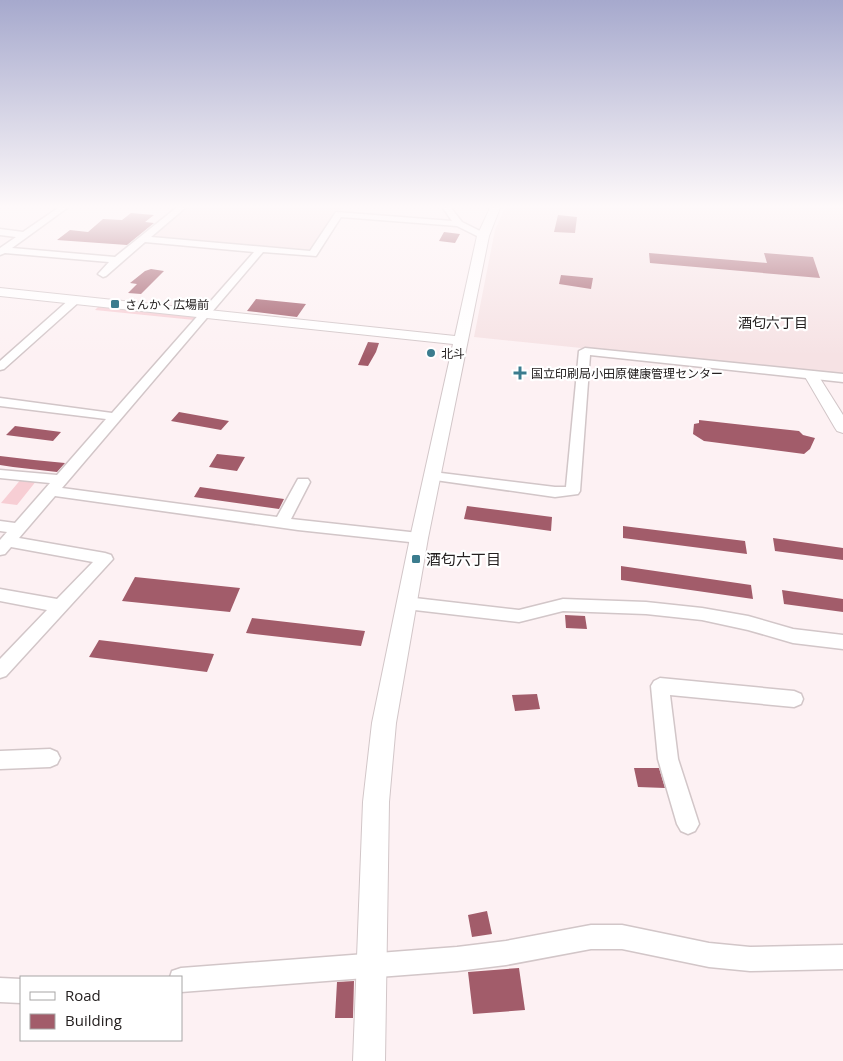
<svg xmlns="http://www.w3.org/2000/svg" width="843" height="1061" viewBox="0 0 843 1061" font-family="'Open Sans','Noto Sans JP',sans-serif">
<rect width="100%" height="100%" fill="#fdf1f3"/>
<!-- built -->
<path fill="#f6e2e4" d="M 184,208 L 344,208 L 316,252 L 147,238 Z
M 505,208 L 843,208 L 843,375 L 474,337 L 495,230 Z"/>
<!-- green -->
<path fill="#f7ced4" d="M 99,306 L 198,316 L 194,320 L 95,310 Z
M 22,478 L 37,480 L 17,505 L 1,503 Z"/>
<!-- building -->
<path fill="#a25c6a" d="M 131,213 L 154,215 L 145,222 L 154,223 L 127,245 L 57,240 L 70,230 L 88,232 L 103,219 L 122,220 Z
M 558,215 L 577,217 L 575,233 L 554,232 Z
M 444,232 L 460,234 L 455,243 L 439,241 Z
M 649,253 L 767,263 L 764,253 L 813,257 L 820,278 L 650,263 Z
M 151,269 L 164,271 L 141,294 L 128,293 L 137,284 L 130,283 L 145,271 Z
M 561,275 L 593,278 L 591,289 L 559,284 Z
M 256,299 L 306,304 L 297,317 L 247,311 Z
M 368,342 L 379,343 L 376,352 L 368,366 L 358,365 Z
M 179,412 L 229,421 L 221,430 L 171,421 Z
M 699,420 L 799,431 L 803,435 L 815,438 L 810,449 L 804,454 L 704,441 L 693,434 L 694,424 L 699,423 Z
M 15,426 L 61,432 L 53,441 L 6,435 Z
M 217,454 L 245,457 L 237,471 L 209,467 Z
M 0,456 L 34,460 L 65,463 L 57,472 L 13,467 L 0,465 Z
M 200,487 L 284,499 L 279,509 L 194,497 Z
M 467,506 L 552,517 L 551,531 L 464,519 Z
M 623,526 L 745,541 L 747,554 L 623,538 Z
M 773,538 L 843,548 L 843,560 L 775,551 Z
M 621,566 L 751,585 L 753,599 L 621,580 Z
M 135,577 L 240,588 L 230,612 L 122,601 Z
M 782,590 L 843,599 L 843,612 L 784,604 Z
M 565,615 L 585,616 L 587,629 L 566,628 Z
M 252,618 L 365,631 L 361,646 L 246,633 Z
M 99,640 L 214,654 L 207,672 L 89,657 Z
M 537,694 L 540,709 L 515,711 L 512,695 Z
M 634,768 L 659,768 L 665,788 L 638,787 Z
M 487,911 L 492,934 L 472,937 L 468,915 Z
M 519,968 L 525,1010 L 473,1014 L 468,972 Z
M 354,981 L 353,1018 L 335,1018 L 337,982 Z"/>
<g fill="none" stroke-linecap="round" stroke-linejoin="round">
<defs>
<path id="minor" d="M 58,208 L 67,208 L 12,248 L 115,257 L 176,208 L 185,208 L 151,237 L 310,251 L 336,212 L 452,221 L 443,208 L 451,208 L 462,222 L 486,234 L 486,238 L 483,239 L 457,226 L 341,217 L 316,256 L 263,252 L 62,488 L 277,517 L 298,479 L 308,479 L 310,482 L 291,519 L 419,533 L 424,534 L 427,538 L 424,542 L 419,543 L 298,530 L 55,496 L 19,538 L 105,553 L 111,555 L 113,559 L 6,676 L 0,678 L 0,659 L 47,610 L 0,601 L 0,589 L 57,599 L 93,562 L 11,547 L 5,554 L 0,555 L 0,540 L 7,532 L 0,531 L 0,521 L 15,523 L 50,483 L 0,478 L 0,470 L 57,475 L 106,419 L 0,406 L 0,398 L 112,413 L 254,252 L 145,242 L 106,276 L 103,277 L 98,274 L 109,262 L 5,253 L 0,255 L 0,248 L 16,237 L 0,235 L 0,229 L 23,232 Z
M 75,297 L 79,298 L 79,302 L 4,369 L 0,370 L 0,361 L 71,298 Z
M 585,348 L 843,374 L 843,382 L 590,355 L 580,491 L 578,494 L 555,497 L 428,479 L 426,476 L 428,473 L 433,472 L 555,487 L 566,487 L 579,351 Z
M 406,597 L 519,610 L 563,599 L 646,602 L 702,608 L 748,616 L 793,629 L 843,635 L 843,649 L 793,643 L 748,630 L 702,620 L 646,614 L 563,611 L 519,622 L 406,609 L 400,607 L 398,603 L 400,599 Z
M 660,678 L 794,691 L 801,694 L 803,699 L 801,704 L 794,707 L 670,695 L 678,759 L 699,824 L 695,831 L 688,834 L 681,831 L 677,824 L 658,759 L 651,686 L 654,681 Z
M 50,749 L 57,752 L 60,758 L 57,764 L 50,767 L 0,769 L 0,751 Z
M 591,925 L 622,925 L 709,943 L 750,947 L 843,945 L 843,969 L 750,971 L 709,967 L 622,949 L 591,949 L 506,965 L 457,971 L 181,992 L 181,977 L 170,977 L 172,971 L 181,968 L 457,947 L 506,941 Z
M 0,978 L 21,979 L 21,1003 L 0,1002 Z"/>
<path id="tertiary" d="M 490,208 L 500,208 L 489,236 L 428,538 L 396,723 L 389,802 L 385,1061 L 353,1061 L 363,802 L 372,723 L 410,538 L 453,344 L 0,296 L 0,288 L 455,336 L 477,236 Z
M 811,371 L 816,372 L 843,415 L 843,433 L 837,431 L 835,428 L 804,375 L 806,372 Z"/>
</defs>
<!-- minor casing -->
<use href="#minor" stroke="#d2c6c8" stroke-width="3"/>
<!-- tertiary casing -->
<use href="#tertiary" stroke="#d2c6c8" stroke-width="2"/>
<!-- minor -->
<use href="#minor" fill="#fff" fill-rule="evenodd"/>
<!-- tertiary -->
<use href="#tertiary" fill="#fff" fill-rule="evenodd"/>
</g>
<!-- sky -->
<linearGradient id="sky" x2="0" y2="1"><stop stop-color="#a6a9cd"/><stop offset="0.58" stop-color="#fef9fa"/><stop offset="1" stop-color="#fef9fa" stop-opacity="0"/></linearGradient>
<rect width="843" height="356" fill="url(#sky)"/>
<!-- markers -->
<g fill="#3b7c8e" stroke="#fff" stroke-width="2">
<rect x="110" y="299" width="10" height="10" rx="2.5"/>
<circle cx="431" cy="353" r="5"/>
<path d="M517.5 365.5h5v5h5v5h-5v5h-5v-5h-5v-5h5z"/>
<rect x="411" y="554" width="10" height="10" rx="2.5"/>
</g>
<g text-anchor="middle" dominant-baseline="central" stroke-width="4.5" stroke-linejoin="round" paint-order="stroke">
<!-- far-poi labels -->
<g font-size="12" fill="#242020" stroke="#fff" text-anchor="start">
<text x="125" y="304">さんかく広場前</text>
<text x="441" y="353">北斗</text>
<text x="531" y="373">国立印刷局小田原健康管理センター</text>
</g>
<!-- far-neighbourhood labels -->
<g font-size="14" fill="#242020" stroke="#fff">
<text x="773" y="322">酒匂六丁目</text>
</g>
<!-- poi labels -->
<g font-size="15" fill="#242020" stroke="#fff" text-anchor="start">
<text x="426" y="559">酒匂六丁目</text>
</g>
</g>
<!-- legend -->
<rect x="20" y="976" width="162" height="65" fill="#ffffff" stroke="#a7a6a6"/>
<rect x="30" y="992" width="25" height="8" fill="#ffffff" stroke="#a7a6a6"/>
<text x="65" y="1001" font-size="15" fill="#242020">Road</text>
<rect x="30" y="1014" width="25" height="15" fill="#a25c6a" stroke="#a7a6a6"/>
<text x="65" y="1026" font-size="15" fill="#242020">Building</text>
</svg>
